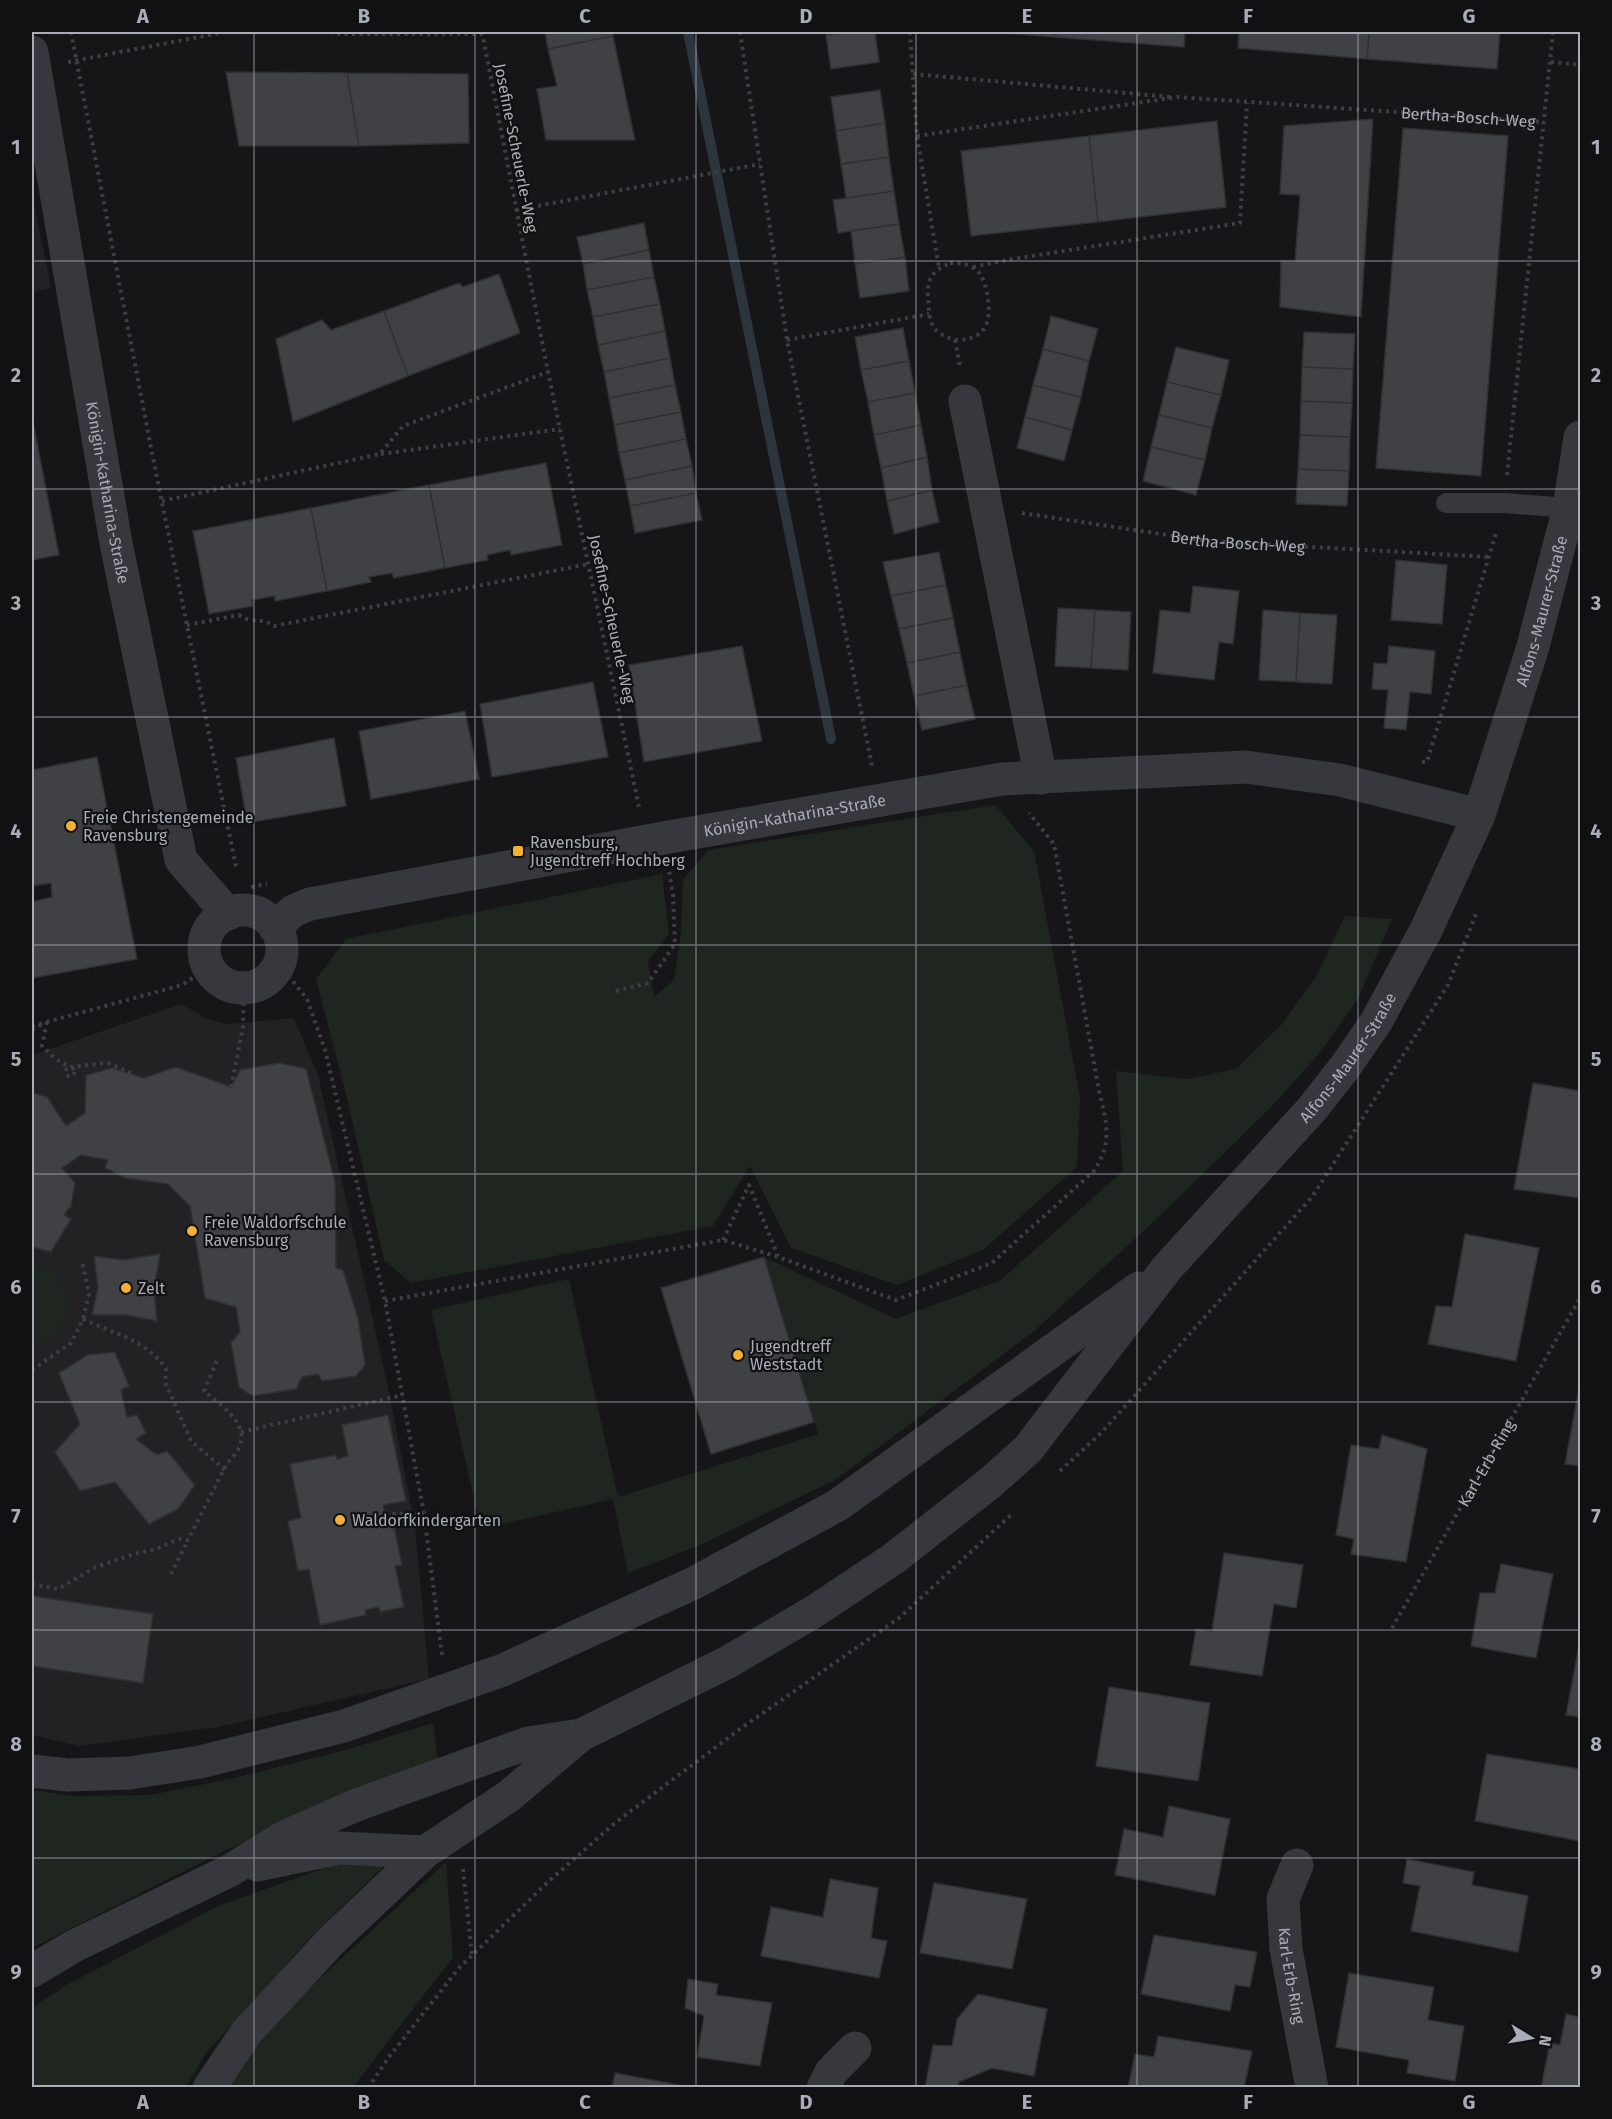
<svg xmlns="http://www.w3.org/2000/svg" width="1612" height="2119" viewBox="0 0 1612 2119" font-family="'Fira Sans',sans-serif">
<rect width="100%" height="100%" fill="#161618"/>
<!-- built -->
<path fill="#222225" d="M 32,193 L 51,288 L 32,292 Z
M 182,1004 L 207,1019 L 228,1024 L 294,1018 L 318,1075 L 388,1387 L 415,1526 L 429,1679 L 218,1727 L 79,1746 L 32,1735 L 32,1055 Z"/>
<!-- green -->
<path fill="#1e261f" d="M 995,805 L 1034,851 L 1080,1098 L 1077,1167 L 983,1250 L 897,1285 L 791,1248 L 750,1166 L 713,1226 L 411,1283 L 384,1260 L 346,1094 L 316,979 L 346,939 L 662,874 L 669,934 L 648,961 L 654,997 L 674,980 L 681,933 L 683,880 L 708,850 Z
M 1345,916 L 1392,919 L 1358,999 L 1318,1055 L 1273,1105 L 1161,1215 L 1034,1331 L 835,1480 L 700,1545 L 628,1573 L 613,1499 L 481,1529 L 431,1310 L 569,1279 L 618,1497 L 818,1434 L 764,1257 L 896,1319 L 1001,1280 L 1123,1171 L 1116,1071 L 1187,1079 L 1236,1069 L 1282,1024 L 1317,975 Z
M 32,1263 L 54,1270 L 70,1301 L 59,1334 L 32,1348 Z
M 433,1723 L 438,1762 L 224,1851 L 32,1948 L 32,1790 L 73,1796 L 150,1795 L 235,1778 L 349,1749 Z
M 446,1862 L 453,1957 L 353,2087 L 227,2088 L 238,2068 L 304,1993 Z
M 337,1864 L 386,1864 L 310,1938 L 206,2053 L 186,2087 L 32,2088 L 32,2008 L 68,1984 L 220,1905 Z"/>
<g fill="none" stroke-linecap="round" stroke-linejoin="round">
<!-- stream -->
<path stroke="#2c353c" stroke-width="10" d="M 688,32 L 831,739"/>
</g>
<!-- building -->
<path fill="#404145" stroke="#303034" stroke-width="1.5" d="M 545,32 L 613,32 L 613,36 L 548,49 Z
M 849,32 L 875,32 L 879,62 L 831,69 L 826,35 Z
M 989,32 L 1055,32 L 1055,37 Z
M 1055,32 L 1185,32 L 1184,47 L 1055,37 Z
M 1239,32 L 1369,32 L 1367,59 L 1238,48 Z
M 1369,32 L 1500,32 L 1497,69 L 1367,59 Z
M 613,36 L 635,140 L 546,140 L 537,89 L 557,86 L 548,49 Z
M 226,72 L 347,73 L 359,146 L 239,146 Z
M 347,73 L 468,74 L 469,143 L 359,146 Z
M 880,90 L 885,123 L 836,131 L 831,97 Z
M 1373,119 L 1361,317 L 1280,307 L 1281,261 L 1295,261 L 1300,195 L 1280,194 L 1284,126 Z
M 1217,121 L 1226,207 L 1098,222 L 1089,136 Z
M 885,123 L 889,157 L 841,164 L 836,131 Z
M 1403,128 L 1508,136 L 1481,476 L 1376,468 Z
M 1089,136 L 1098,222 L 971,236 L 961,151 Z
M 889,157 L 894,191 L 846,198 L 841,164 Z
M 894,191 L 899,224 L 838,233 L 833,200 Z
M 644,223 L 649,250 L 583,264 L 577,237 Z
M 899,224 L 905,257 L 855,264 L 851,231 Z
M 649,250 L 654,277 L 587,290 L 583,264 Z
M 905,257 L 909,291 L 860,298 L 855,264 Z
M 499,274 L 520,333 L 408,376 L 384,311 L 459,283 L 463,287 Z
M 654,277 L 660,304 L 593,317 L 587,290 Z
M 660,304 L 665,331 L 598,345 L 593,317 Z
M 384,311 L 408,376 L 293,422 L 276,339 L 322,320 L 331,330 Z
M 1051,316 L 1098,329 L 1089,361 L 1043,349 Z
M 903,328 L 909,361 L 861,370 L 855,337 Z
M 665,331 L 670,358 L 604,372 L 598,345 Z
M 1304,332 L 1355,334 L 1353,369 L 1302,367 Z
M 1176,347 L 1229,360 L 1221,395 L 1167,382 Z
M 1043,349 L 1089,361 L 1081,397 L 1033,385 Z
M 670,358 L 675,385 L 609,398 L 604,372 Z
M 909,361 L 915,393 L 868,402 L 861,370 Z
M 1302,367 L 1353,369 L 1352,403 L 1301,401 Z
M 1167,382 L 1221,395 L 1212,428 L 1159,415 Z
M 675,385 L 681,412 L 614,425 L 609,398 Z
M 1033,385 L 1081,397 L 1072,430 L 1025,417 Z
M 915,393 L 921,425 L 874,435 L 868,402 Z
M 1301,401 L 1352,403 L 1350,437 L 1300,435 Z
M 681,412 L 686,439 L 619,453 L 614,425 Z
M 1159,415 L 1212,428 L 1205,460 L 1151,447 Z
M 32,417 L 59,555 L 32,560 Z
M 1025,417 L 1072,430 L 1064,461 L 1017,448 Z
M 921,425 L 927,457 L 881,468 L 874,435 Z
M 1300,435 L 1350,437 L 1349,471 L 1298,469 Z
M 686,439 L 692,466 L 625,480 L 619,453 Z
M 1151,447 L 1205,460 L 1196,495 L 1143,481 Z
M 927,457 L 932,490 L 887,501 L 881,468 Z
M 546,463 L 562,545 L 511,555 L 510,550 L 487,555 L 488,560 L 445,568 L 429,485 Z
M 692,466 L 696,493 L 630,506 L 625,480 Z
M 1298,469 L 1349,471 L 1347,506 L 1296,504 Z
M 429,485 L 445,568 L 394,578 L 392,573 L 369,577 L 371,582 L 327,591 L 311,508 Z
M 932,490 L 939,522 L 894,534 L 887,501 Z
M 696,493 L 702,520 L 635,533 L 630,506 Z
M 311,508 L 327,591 L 275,601 L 275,596 L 252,600 L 253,606 L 209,614 L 193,531 Z
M 939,552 L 946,585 L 891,596 L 883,562 Z
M 1396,560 L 1447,565 L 1442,624 L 1391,620 Z
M 946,585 L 953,618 L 899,629 L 891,596 Z
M 1193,586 L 1239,591 L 1233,644 L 1219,642 L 1214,680 L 1153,673 L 1160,610 L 1190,613 Z
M 1058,608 L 1095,610 L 1091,668 L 1055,666 Z
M 1095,610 L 1131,612 L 1128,670 L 1091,668 Z
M 1263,610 L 1300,613 L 1296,682 L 1259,680 Z
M 1300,613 L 1337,615 L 1332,684 L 1296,682 Z
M 953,618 L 960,652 L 907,663 L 899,629 Z
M 742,646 L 762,741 L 644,762 L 629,665 Z
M 1389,646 L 1435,651 L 1431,694 L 1410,692 L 1406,730 L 1384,728 L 1388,690 L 1372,689 L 1374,663 L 1387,664 Z
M 960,652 L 967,685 L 914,696 L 907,663 Z
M 593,682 L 608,757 L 492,777 L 480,704 Z
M 967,685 L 975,719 L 922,730 L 914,696 Z
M 465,711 L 479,779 L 371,799 L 359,731 Z
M 334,738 L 346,806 L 247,823 L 236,758 Z
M 97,757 L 137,959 L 32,978 L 32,902 L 52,897 L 51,883 L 32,886 L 32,770 Z
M 279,1063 L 306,1069 L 335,1182 L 336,1268 L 343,1270 L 358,1319 L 365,1365 L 356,1376 L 322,1381 L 318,1374 L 302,1377 L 296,1389 L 252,1396 L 239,1387 L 231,1343 L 240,1332 L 236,1307 L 205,1298 L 190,1206 L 168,1184 L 125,1178 L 105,1168 L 108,1160 L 81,1155 L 62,1168 L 75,1183 L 71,1206 L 64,1215 L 71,1219 L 51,1252 L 32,1247 L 32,1092 L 47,1097 L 66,1126 L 85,1113 L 86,1075 L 112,1068 L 144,1078 L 176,1067 L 231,1087 L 240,1070 Z
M 1533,1083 L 1580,1091 L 1580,1198 L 1514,1189 Z
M 1465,1234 L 1539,1248 L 1516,1361 L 1428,1344 L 1436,1306 L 1452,1307 Z
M 160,1254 L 154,1289 L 157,1321 L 125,1315 L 92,1315 L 98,1288 L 94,1256 L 123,1260 Z
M 764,1257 L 814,1422 L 711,1454 L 661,1288 Z
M 115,1352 L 129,1386 L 121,1390 L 127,1417 L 137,1415 L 146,1433 L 136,1439 L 157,1455 L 167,1451 L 195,1485 L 178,1509 L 149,1524 L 115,1482 L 80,1491 L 55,1452 L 80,1424 L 59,1373 L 87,1355 Z
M 1580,1383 L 1580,1466 L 1565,1464 Z
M 388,1415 L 406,1501 L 383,1505 L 387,1523 L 393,1521 L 402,1565 L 395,1566 L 404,1607 L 380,1612 L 379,1607 L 365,1610 L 366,1615 L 320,1625 L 309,1569 L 298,1571 L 288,1521 L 301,1518 L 290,1464 L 336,1455 L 337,1459 L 348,1456 L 342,1425 Z
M 1382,1435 L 1427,1449 L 1406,1562 L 1351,1554 L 1354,1539 L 1336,1535 L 1351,1445 L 1379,1449 Z
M 1224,1553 L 1303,1565 L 1296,1608 L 1274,1604 L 1262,1676 L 1190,1665 L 1196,1629 L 1212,1631 Z
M 1501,1564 L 1553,1574 L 1536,1658 L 1471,1646 L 1480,1593 L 1495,1593 Z
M 32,1596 L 153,1614 L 143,1683 L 32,1666 Z
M 1579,1645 L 1580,1645 L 1580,1717 L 1566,1715 Z
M 1109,1687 L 1210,1703 L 1198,1781 L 1096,1766 Z
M 1487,1754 L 1580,1769 L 1580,1841 L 1475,1821 Z
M 1169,1806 L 1230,1819 L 1215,1895 L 1115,1875 L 1124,1829 L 1163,1837 Z
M 1407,1859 L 1474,1872 L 1472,1885 L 1528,1896 L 1518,1952 L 1411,1931 L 1420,1886 L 1403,1883 Z
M 830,1879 L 878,1888 L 871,1938 L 887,1941 L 879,1978 L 761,1956 L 771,1907 L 823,1917 Z
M 934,1883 L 1027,1899 L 1012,1969 L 920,1953 Z
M 1154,1935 L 1257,1952 L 1250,1987 L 1235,1985 L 1230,2011 L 1141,1994 Z
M 1349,1973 L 1434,1987 L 1428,2020 L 1464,2026 L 1455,2081 L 1407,2073 L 1409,2060 L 1336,2047 Z
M 688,1979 L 718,1984 L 716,1995 L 772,2003 L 760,2066 L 697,2057 L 704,2016 L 685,2008 Z
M 978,1994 L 1047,2009 L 1034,2076 L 992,2068 L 959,2082 L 957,2088 L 925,2088 L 933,2045 L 952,2046 L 957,2019 Z
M 1566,2014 L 1580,2017 L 1580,2088 L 1541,2088 L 1550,2043 L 1560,2045 Z
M 1158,2036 L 1252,2051 L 1244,2088 L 1128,2088 L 1135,2054 L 1154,2057 Z
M 615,2073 L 690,2087 L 690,2088 L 612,2088 Z"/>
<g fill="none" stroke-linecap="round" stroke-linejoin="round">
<!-- path -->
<g stroke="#3d3f44" stroke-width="4" stroke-dasharray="3 4.5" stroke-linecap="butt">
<path d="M 71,32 L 153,458 L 236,867"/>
<path d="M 330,32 L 335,34 L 482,34"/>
<path d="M 482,32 L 548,372 L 639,807"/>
<path d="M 740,32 L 787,340 L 872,766"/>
<path d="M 910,32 L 917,136 L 939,268"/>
<path d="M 68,62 L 225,32"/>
<path d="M 1551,62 L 1580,65"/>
<path d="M 913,74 L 1171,97"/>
<path id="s1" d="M 917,136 L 1177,97 L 1544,122"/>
<path d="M 516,210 L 760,164"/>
<path d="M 950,263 C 958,263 965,263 972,267 C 984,274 986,287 988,299 C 991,321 986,339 959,340 C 951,340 940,335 935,329 C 930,322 929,314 929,307 C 926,284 927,273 950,263 Z"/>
<path d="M 973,267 L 1007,260 L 1240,223 L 1247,103"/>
<path d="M 787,340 L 929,314"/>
<path d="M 955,340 L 960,366"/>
<path d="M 381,454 L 560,429"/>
<path d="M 1507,475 L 1553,32"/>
<path d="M 162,501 L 380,454 L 403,426 L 548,372"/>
<path id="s2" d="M 1022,513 L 1207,541 L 1490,557"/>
<path d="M 187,625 L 239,615 C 254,625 260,616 274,626 L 589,564"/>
<path d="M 1422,762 L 1427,762 L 1496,533"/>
<path d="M 251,887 L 267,884"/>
<path d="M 279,964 L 307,999 L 325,1050 L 385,1301 L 424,1514 L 442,1655"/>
<path d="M 616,991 L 648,983 L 675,944 L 673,894 L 669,871"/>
<path d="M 47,1022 L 42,1046 L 56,1059 L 70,1067 L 108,1063 L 133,1074"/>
<path d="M 32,1026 L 182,985 L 209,967"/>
<path d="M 32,1030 L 41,1025"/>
<circle cx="70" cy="1072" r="4.5"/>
<path d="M 231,1087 L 243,1027 L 244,988"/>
<path d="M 723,1240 L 749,1185 L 778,1256"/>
<path d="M 385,1301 L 723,1240 L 778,1257 L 896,1300 L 992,1263 L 1093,1172 C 1113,1143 1107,1123 1099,1091 L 1054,844 L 1029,813"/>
<path d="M 83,1319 C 113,1334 146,1339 166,1369 L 165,1382 L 191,1441 L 225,1470"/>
<path d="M 32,1370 L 71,1343 L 83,1319 L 89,1294 L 82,1261"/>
<path d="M 241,1432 L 403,1395"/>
<path d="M 1060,1471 L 1102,1432 L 1312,1197 L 1448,985 L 1476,914"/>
<path d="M 385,1514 L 424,1514"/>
<path d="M 171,1574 L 188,1540"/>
<path d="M 32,1584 L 58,1589 L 96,1567 L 134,1554 L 156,1549 L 179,1539 L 188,1540 L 227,1463 C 261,1432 228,1411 204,1391 L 218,1358"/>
<path id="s3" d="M 1392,1628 L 1580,1298"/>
<path d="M 463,1869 L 472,1956"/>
<path d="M 368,2088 L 389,2057 L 459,1968 L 549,1881 L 615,1823 L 740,1729 L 899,1618 L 1012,1514"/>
</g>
<!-- service -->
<path stroke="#37383d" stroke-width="20" d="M 1446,503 L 1504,503 L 1569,508"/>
<!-- minor -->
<g stroke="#37383d" stroke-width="33">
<path id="s4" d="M 32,52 L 116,543 L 181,860 L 228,914"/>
<path d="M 965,401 L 1041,778"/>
<circle cx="243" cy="949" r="39"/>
<path id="s5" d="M 275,928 L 293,911 L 310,904 L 663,838 L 1002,779 L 1246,767 L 1340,780 L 1479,815"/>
<path id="s6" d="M 1167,1268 L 1312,1109 L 1345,1067 L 1376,1022 L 1426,930 L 1479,815 L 1532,650 L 1569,508 L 1580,437"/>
<path id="s7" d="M 1297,1865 L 1283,1899 L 1286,1949 L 1312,2088"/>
<path d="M 823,2088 L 831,2072 L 855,2048"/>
</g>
<!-- tertiary -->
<path stroke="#37383d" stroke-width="33" d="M 32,1771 L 68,1775 L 130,1773 L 200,1762 L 344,1726 L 503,1670 L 694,1583 L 838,1505 L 1139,1288
M 257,1865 L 339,1848 L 425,1852
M 32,1971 L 74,1946 L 229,1871 L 284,1837 L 354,1806 L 528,1743 L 581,1735
M 209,2088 L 246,2033 L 331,1941 L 425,1852 L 509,1796 L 581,1735 L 728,1662 L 815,1611 L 893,1559 L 990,1483 L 1028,1449 L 1167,1268"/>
</g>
<!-- grid -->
<path fill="none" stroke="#a8adb8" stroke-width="1.5" stroke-opacity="0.55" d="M 254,32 L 254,2088M 475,32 L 475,2088M 696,32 L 696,2088M 916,32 L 916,2088M 1137,32 L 1137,2088M 1358,32 L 1358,2088M 32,261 L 1580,261M 32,489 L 1580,489M 32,717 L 1580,717M 32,945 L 1580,945M 32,1174 L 1580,1174M 32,1402 L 1580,1402M 32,1630 L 1580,1630M 32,1858 L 1580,1858"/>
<!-- markers -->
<g fill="#f2b134" stroke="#111113" stroke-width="2">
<circle cx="71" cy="826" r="6"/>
<rect x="512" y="845" width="12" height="12" rx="3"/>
<circle cx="192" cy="1231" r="6"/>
<circle cx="126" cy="1288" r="6"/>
<circle cx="738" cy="1355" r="6"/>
<circle cx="340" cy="1520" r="6"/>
</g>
<g text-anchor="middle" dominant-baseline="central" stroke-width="4.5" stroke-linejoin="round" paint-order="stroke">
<!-- street labels -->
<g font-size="16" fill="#a8adb8" stroke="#111113">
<text stroke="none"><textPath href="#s1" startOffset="555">Bertha-Bosch-Weg</textPath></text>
<text transform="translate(516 148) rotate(79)">Josefine-Scheuerle-Weg</text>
<text stroke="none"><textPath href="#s4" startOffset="447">Königin-Katharina-Straße</textPath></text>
<text stroke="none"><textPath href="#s2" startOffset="218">Bertha-Bosch-Weg</textPath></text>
<text stroke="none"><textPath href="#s6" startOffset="768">Alfons-Maurer-Straße</textPath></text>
<text transform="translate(612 619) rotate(78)">Josefine-Scheuerle-Weg</text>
<text stroke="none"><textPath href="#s5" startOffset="536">Königin-Katharina-Straße</textPath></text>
<text stroke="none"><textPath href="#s6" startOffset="278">Alfons-Maurer-Straße</textPath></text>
<text stroke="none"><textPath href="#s3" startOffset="190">Karl-Erb-Ring</textPath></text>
<text stroke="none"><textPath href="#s7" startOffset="114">Karl-Erb-Ring</textPath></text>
</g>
<!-- poi labels -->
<g font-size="16" fill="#a8adb8" stroke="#111113" text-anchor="start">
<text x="83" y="817">Freie Christengemeinde<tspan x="83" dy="18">Ravensburg</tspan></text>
<text x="530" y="842">Ravensburg,<tspan x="530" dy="18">Jugendtreff Hochberg</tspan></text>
<text x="204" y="1222">Freie Waldorfschule<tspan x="204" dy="18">Ravensburg</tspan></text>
<text x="138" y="1288">Zelt</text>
<text x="750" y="1346">Jugendtreff<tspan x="750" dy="18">Weststadt</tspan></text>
<text x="352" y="1520">Waldorfkindergarten</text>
</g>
</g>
<!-- border -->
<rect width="1612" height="2119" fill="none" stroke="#111113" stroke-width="66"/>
<!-- north arrow -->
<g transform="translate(1531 2038) rotate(101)" stroke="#111113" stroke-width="4.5" paint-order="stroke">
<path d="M0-4.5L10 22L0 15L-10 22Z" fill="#a8adb8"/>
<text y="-9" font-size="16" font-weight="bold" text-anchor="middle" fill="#a8adb8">N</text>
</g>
<rect x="33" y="33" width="1546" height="2053" fill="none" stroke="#a8adb8" stroke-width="2"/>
<g font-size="20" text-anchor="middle" font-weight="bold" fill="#a8adb8">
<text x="143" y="23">A</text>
<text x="364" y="23">B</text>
<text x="585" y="23">C</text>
<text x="806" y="23">D</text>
<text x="1027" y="23">E</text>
<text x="1248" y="23">F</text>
<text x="1469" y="23">G</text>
<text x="16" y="154">1</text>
<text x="1596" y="154">1</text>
<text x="16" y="382">2</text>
<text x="1596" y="382">2</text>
<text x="16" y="610">3</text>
<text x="1596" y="610">3</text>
<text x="16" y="838">4</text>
<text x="1596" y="838">4</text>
<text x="16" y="1066">5</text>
<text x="1596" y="1066">5</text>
<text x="16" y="1294">6</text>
<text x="1596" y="1294">6</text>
<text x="16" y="1523">7</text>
<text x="1596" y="1523">7</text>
<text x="16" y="1751">8</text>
<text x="1596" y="1751">8</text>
<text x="16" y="1979">9</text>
<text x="1596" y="1979">9</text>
<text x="143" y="2109">A</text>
<text x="364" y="2109">B</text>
<text x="585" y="2109">C</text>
<text x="806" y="2109">D</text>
<text x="1027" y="2109">E</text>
<text x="1248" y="2109">F</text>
<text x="1469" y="2109">G</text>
</g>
</svg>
